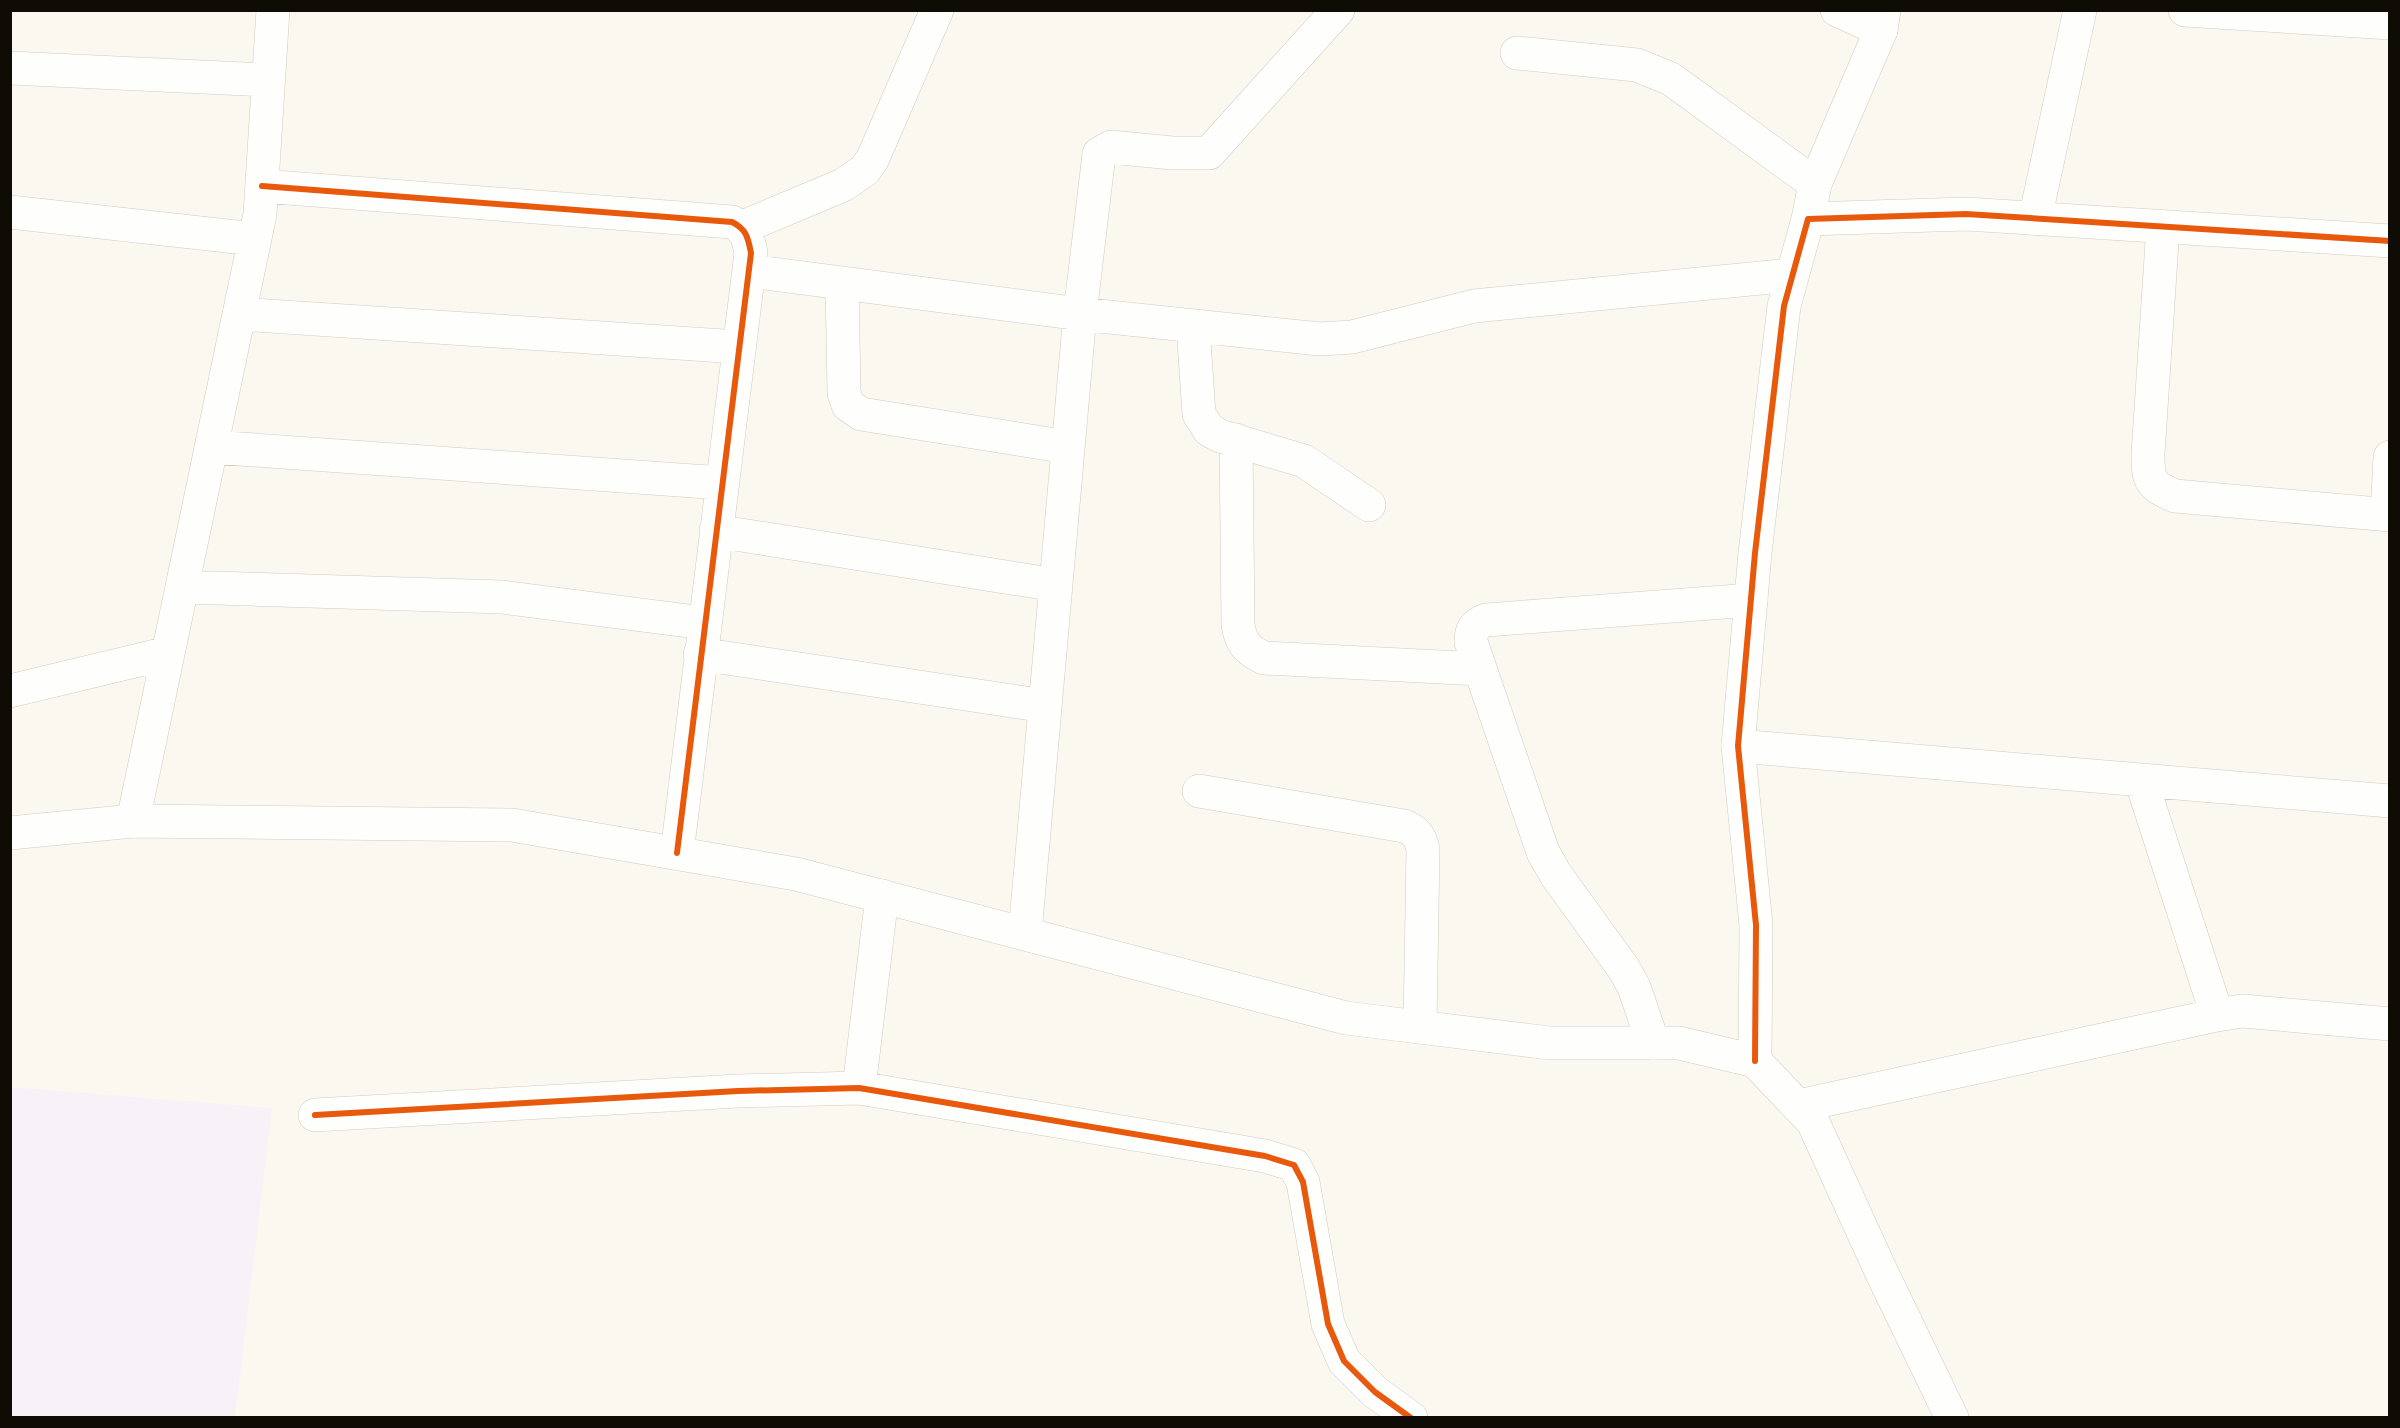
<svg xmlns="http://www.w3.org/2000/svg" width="2400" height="1428" viewBox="0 0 2400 1428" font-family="'Space Grotesk',sans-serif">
<rect width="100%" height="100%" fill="#fbf8f0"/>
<!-- industrial -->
<path fill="#f6f2f8" d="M 10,1087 L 272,1108 L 235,1417 L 11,1417 Z"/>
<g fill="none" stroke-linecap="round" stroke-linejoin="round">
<defs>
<path id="minor" d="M 1837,10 L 1881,30
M 2185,10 L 2390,23
M 1517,53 L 1637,65 L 1671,79 L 1815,184
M 10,68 L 268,80
M 262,186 L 732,222 C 746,229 748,237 751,253 L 677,853
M 10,212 L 255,239
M 2035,219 L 2080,10
M 743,227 L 843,185 L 865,170 L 873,158 L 937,10
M 2163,227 L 2148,454 C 2148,482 2150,485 2175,496 L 2390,515
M 749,271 L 1080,314 L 1320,339 L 1352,337 L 1474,306 L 1792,275
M 842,283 L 844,393 L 848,405 L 861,414 L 1068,447
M 239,314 L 739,347
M 1193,326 L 1199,414 L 1209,430 L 1220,436 L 1304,461 L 1369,505
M 1236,440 L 1238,625 C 1241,643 1247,650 1264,658 L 1480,669
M 212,447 L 722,483
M 2387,515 L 2390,457
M 716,531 L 1056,585
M 183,587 L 502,597 L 704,623
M 700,654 L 1045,706
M 10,691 L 168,653
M 1738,746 L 2390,801
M 2141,780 L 2217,1015
M 1199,791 L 1404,826 C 1416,831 1421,837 1423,850 L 1420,1027
M 133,821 L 260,214 L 273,10
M 1025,933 L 1080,314 L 1099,154 L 1111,147 L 1172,153 L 1209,153 L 1338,10
M 1653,1043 L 1634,987 L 1624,969 L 1556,875 L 1543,852 L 1471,642 C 1471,629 1474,625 1486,620 L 1751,600
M 859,1088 L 882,896
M 1798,1106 L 2217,1015 L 2242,1011 L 2390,1024
M 315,1115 L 738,1091 L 859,1088 L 1265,1156 L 1294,1165 L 1303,1182 L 1328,1324 L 1344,1361 L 1375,1392 L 1411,1418"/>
<path id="tertiary" d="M 1808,219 L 1815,184 L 1881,30 L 1884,10
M 1755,1061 L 1756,925 L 1738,746 L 1755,553 L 1784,306 L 1808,219 L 1966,214 L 2390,241"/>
<path id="secondary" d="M 10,833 L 133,821 L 512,825 L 796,874 L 1346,1018 L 1549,1043 L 1679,1043 L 1755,1061 L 1813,1122 L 1880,1269 L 1952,1418"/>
</defs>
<!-- minor casing -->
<use href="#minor" stroke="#cecbc3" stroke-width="34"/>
<!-- tertiary casing -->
<use href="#tertiary" stroke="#cecbc3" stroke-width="34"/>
<!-- secondary casing -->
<use href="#secondary" stroke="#cecbc3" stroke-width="34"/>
<!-- minor -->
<use href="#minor" stroke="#fefefd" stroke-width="33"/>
<!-- tertiary -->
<use href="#tertiary" stroke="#fefefd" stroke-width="33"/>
<!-- secondary -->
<use href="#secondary" stroke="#fefefd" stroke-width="33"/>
<defs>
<path id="cycleway" d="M 262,186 L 732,222 C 746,229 748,237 751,253 L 677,853
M 1755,1061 L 1756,925 L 1738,746 L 1755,553 L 1784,306 L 1808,219 L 1966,214 L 2390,241
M 315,1115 L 738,1091 L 859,1088 L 1265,1156 L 1294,1165 L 1303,1182 L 1328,1324 L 1344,1361 L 1375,1392 L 1411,1418"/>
</defs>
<!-- cycleway casing -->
<use href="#cycleway" stroke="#fff" stroke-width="10"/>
<!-- cycleway -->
<use href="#cycleway" stroke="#e8590c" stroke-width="6"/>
</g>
<!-- border -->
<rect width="2400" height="1428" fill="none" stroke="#0f0c05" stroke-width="24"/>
</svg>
